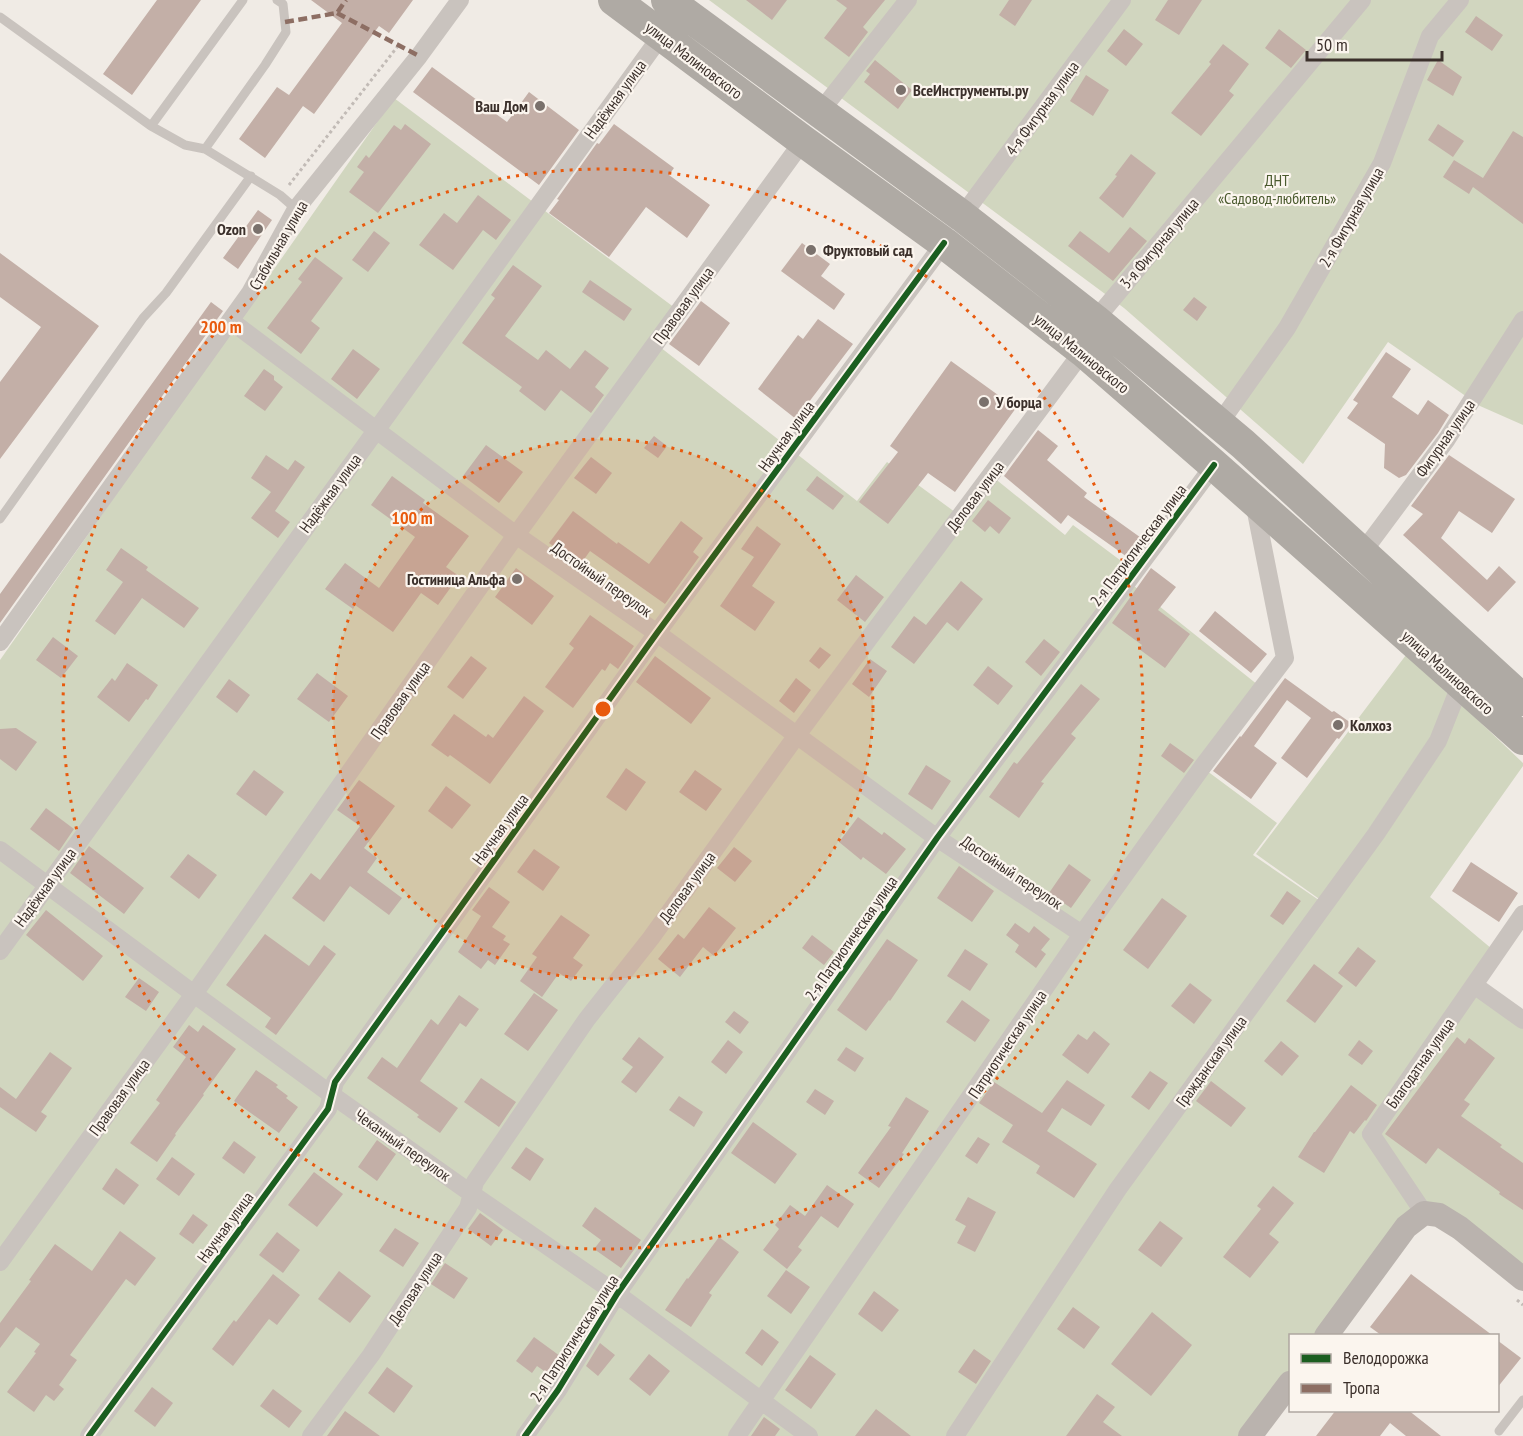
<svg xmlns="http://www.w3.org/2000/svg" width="1523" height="1436" viewBox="0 0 1523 1436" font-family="'PT Sans Narrow',sans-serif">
<rect width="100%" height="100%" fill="#f0ebe5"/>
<!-- green -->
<path fill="#d1d6bf" d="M 709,0 L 1523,0 L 1523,425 L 1480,406 L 1388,342 L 1303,464 L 1124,308 Z
M 394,98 L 675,308 L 651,340 L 857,501 L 887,462 L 963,518 L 993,477 L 1065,535 L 1073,525 L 1132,569 L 1124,578 L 1258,685 L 1199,765 L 1277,823 L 1253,855 L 1329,907 L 1458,701 L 1523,763 L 1523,766 L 1430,897 L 1492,949 L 1465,987 L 1523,1029 L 1523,1280 L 1422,1201 L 1319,1335 L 1290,1336 L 1290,1372 L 1242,1436 L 0,1436 L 0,660 Z
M 1406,655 L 1448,694 L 1431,742 L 1322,901 L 1256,854 Z"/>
<!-- building -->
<path fill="#c3afa7" d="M 157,0 L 201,0 L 132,95 L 103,74 Z
M 311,0 L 413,0 L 389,33 L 379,26 L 314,114 L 303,106 L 265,158 L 239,139 L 277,87 L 289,95 L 342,23 Z
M 746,0 L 787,0 L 772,20 Z
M 836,0 L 885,0 L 863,27 L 868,32 L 849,57 L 824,38 L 847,8 Z
M 1009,0 L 1032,0 L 1015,26 L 999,15 Z
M 1168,0 L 1202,0 L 1179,35 L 1155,20 Z
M 1476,16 L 1503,35 L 1492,51 L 1465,32 Z
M 1124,29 L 1143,44 L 1126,66 L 1107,51 Z
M 1279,29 L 1306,50 L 1291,68 L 1265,48 Z
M 1223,44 L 1249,64 L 1229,91 L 1234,95 L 1201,136 L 1171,113 L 1211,64 L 1209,62 Z
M 875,60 L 912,90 L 898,109 L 864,82 L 870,74 L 866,71 Z
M 1438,60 L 1462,77 L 1453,96 L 1427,80 Z
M 432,67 L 507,122 L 529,92 L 579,130 L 539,185 L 413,92 Z
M 1086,75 L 1109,90 L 1093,116 L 1070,101 Z
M 405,124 L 431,144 L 378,213 L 349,192 L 364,172 L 357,167 L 366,155 L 369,158 L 394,125 L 401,130 Z
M 614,124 L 674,168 L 669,175 L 710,205 L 687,238 L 646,207 L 609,257 L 549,213 L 559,200 L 557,199 L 597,143 L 599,144 Z
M 1438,124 L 1464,141 L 1453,157 L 1428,140 Z
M 1513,131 L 1523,137 L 1523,224 L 1473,187 L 1469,194 L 1443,177 L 1454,160 L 1483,178 Z
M 1131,154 L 1156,173 L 1123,218 L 1099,198 L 1117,176 L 1115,175 Z
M 478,195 L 511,220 L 496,240 L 483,230 L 453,270 L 419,245 L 444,213 L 457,223 Z
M 258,210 L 272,220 L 238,269 L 223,258 Z
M 1130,227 L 1147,241 L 1113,281 L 1068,246 L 1080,231 L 1109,253 Z
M 374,231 L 390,243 L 368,272 L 352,260 Z
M 802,243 L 830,264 L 821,276 L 845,294 L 834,310 L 781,271 Z
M 0,253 L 99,326 L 0,459 L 0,382 L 41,327 L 0,297 Z
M 315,257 L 343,278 L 311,321 L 320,328 L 301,354 L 267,328 L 302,282 L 298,279 Z
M 513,265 L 542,286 L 505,336 L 538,360 L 546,350 L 570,369 L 585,350 L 609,368 L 595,387 L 604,395 L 591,413 L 561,390 L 545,411 L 519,391 L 522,387 L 462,343 L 495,298 L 491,295 Z
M 590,280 L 632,309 L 624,321 L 582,292 Z
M 1194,297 L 1207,307 L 1197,321 L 1183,310 Z
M 701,301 L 730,323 L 699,366 L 669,344 Z
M 211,302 L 223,311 L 0,623 L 0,594 Z
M 818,319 L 853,344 L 796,419 L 758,389 L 798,335 L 803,339 Z
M 353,349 L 380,369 L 357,399 L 331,379 Z
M 1386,352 L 1411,369 L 1392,397 L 1418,415 L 1428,400 L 1449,415 L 1438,433 L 1406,475 L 1399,478 L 1384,468 L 1385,444 L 1347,418 L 1358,403 L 1353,400 Z
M 951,361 L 1016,408 L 955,492 L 928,473 L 888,524 L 859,502 L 898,452 L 890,446 Z
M 264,369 L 274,376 L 274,380 L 283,387 L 265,411 L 244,396 Z
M 1038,430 L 1058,446 L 1047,460 L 1087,493 L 1084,497 L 1144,540 L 1130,559 L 1068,515 L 1061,524 L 1004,476 Z
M 654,436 L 667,446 L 658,458 L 644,448 Z
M 486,445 L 523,472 L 499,503 L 463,476 Z
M 266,455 L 288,470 L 295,460 L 305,467 L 275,511 L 290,522 L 278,538 L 251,518 L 271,492 L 251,478 Z
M 1449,455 L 1515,499 L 1492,533 L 1459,511 L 1441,538 L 1487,580 L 1499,566 L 1516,582 L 1488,612 L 1403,535 L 1423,514 L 1411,506 Z
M 591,457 L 612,473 L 596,494 L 574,478 Z
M 392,476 L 425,500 L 423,503 L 469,536 L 446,567 L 459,576 L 438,605 L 421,593 L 393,632 L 355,605 L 353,609 L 325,589 L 345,563 L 379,588 L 415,537 L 371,505 Z
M 817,476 L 844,496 L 833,510 L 806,490 Z
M 988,500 L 1011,518 L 999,534 L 990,526 L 985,532 L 972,521 Z
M 573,511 L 617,544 L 618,542 L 649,564 L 681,521 L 703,538 L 693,552 L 699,557 L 665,604 L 590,551 L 580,565 L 549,543 Z
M 757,526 L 781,544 L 752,586 L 775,602 L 755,631 L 720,606 L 754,557 L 741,549 Z
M 121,548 L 148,567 L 146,570 L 199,608 L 184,628 L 142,598 L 115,635 L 95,621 L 123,582 L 106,570 Z
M 516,568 L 554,596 L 532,625 L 495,597 Z
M 1151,568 L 1176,587 L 1158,610 L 1190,634 L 1165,668 L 1139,649 L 1142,645 L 1112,623 Z
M 856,575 L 884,597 L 865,622 L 837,600 Z
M 961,581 L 983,599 L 958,631 L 947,622 L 914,664 L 891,647 L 914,616 L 926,625 Z
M 1215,611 L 1267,654 L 1251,673 L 1199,631 Z
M 590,615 L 634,646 L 618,669 L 610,663 L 605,671 L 602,669 L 573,708 L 545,687 L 574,648 L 569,644 Z
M 53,637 L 78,656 L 61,678 L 36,660 Z
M 1044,639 L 1060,652 L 1041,676 L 1025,662 Z
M 820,647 L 831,655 L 819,669 L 809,661 Z
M 471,656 L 487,668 L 463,699 L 447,687 Z
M 655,656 L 711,698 L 691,724 L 636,682 Z
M 870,659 L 887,671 L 869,697 L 852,684 Z
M 127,663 L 158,685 L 148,700 L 146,699 L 129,722 L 97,697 L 112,678 L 115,681 Z
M 988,666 L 1013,686 L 998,705 L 973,685 Z
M 317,673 L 348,696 L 329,722 L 297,699 Z
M 796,678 L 811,690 L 794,713 L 779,701 Z
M 1285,678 L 1332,712 L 1334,711 L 1351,723 L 1339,739 L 1337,738 L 1307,778 L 1281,758 L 1311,718 L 1287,700 L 1254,746 L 1277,763 L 1251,799 L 1213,771 L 1240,736 L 1241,737 Z
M 229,679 L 250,695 L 237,713 L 216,697 Z
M 1081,684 L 1100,699 L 1071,734 L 1076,738 L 1041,782 L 1044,783 L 1019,818 L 989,797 L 1014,762 L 1017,764 Z
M 524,696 L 544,711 L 490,784 L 450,755 L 448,757 L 431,745 L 454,714 L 486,737 L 488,734 L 493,738 Z
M 16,728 L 37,742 L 16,771 L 0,759 L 0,729 Z
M 1170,743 L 1194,760 L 1184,773 L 1161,756 Z
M 926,765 L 951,781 L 932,810 L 908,794 Z
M 626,768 L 646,782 L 626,811 L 606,797 Z
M 254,770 L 284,792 L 266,816 L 236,794 Z
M 695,770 L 722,789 L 706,811 L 679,792 Z
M 359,780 L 395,806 L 364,848 L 377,858 L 367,872 L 402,898 L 389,915 L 350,886 L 324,922 L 292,898 L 311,873 L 320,880 L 360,826 L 337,810 Z
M 446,786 L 471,805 L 452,829 L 428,811 Z
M 46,808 L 74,829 L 59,851 L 30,829 Z
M 858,817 L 882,835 L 884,832 L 906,849 L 886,874 L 863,857 L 861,860 L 839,842 Z
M 89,846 L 144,888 L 124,914 L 70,873 Z
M 734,847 L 752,861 L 735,882 L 717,868 Z
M 534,849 L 560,867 L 543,891 L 517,872 Z
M 188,854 L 217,875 L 199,899 L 170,877 Z
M 1471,862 L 1518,893 L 1499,922 L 1452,891 Z
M 1069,864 L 1091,880 L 1071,908 L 1049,893 Z
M 959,866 L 994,891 L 972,922 L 937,898 Z
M 489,887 L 510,902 L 492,927 L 506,936 L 503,940 L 510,944 L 495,965 L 488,960 L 481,969 L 458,952 L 481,916 L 472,910 Z
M 1287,891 L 1301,901 L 1283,925 L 1270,916 Z
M 1162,898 L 1187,916 L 1148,969 L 1123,950 Z
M 709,907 L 736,928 L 714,956 L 703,947 L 680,977 L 658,959 L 678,934 L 684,939 Z
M 46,910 L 103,956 L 83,981 L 26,935 Z
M 561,915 L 590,935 L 573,958 L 583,965 L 571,981 L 559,973 L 542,997 L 520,981 L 537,957 L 532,954 Z
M 1015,923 L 1029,933 L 1034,926 L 1050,939 L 1041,950 L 1046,954 L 1036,968 L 1015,952 L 1019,945 L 1006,935 Z
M 265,934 L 309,966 L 324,945 L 336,954 L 276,1035 L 265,1027 L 271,1018 L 226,985 Z
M 812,935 L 834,952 L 824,965 L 802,948 Z
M 887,939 L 918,960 L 890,1001 L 889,1000 L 866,1031 L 837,1010 Z
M 1358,947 L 1376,961 L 1356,987 L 1338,973 Z
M 965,949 L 988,964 L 970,991 L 947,976 Z
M 1314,964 L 1343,986 L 1315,1023 L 1286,1001 Z
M 139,978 L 159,992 L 146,1011 L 125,997 Z
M 1190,983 L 1212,1000 L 1194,1024 L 1171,1006 Z
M 534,993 L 558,1010 L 528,1051 L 504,1034 Z
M 459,995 L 479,1009 L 466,1027 L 460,1023 L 420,1081 L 458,1108 L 440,1133 L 417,1117 L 419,1115 L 367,1078 L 382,1057 L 397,1068 L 431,1019 L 438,1025 Z
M 962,1000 L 990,1020 L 975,1042 L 946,1022 Z
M 734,1011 L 749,1022 L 740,1034 L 725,1022 Z
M 189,1025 L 198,1032 L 203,1025 L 236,1049 L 203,1094 L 204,1095 L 175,1134 L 176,1135 L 157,1162 L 130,1143 L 160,1103 L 156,1100 L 186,1057 L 173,1047 Z
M 1094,1031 L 1110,1044 L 1088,1074 L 1062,1055 L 1078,1034 L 1087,1040 Z
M 639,1037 L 664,1057 L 636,1093 L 621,1082 L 633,1067 L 622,1059 Z
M 1457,1037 L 1465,1044 L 1469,1038 L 1495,1058 L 1464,1100 L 1470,1104 L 1461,1116 L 1502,1145 L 1500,1147 L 1523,1163 L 1523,1210 L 1499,1194 L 1500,1192 L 1438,1148 L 1426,1164 L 1385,1134 Z
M 728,1040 L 743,1052 L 726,1074 L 711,1062 Z
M 1359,1040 L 1373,1051 L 1362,1065 L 1348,1055 Z
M 1281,1041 L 1299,1056 L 1282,1076 L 1264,1061 Z
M 846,1047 L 864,1058 L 855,1072 L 837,1060 Z
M 50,1052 L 72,1068 L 41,1112 L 47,1116 L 36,1132 L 0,1107 L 0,1087 L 16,1099 Z
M 256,1070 L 278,1085 L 276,1087 L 288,1096 L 286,1098 L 298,1107 L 279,1133 L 234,1101 Z
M 1150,1071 L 1168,1083 L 1149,1110 L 1131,1097 Z
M 481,1078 L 516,1102 L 499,1127 L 464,1102 Z
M 1067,1080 L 1105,1105 L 1091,1126 L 1062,1108 L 1047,1131 L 1097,1164 L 1074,1198 L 1036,1173 L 1040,1166 L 1002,1142 L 1013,1125 L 979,1103 L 994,1082 L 1042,1113 Z
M 1211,1081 L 1246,1108 L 1231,1127 L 1196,1101 Z
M 1351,1085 L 1377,1105 L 1366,1121 L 1365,1120 L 1354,1134 L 1350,1131 L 1324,1173 L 1298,1157 L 1314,1132 L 1315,1132 Z
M 815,1089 L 834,1101 L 825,1115 L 806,1102 Z
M 679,1096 L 703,1112 L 694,1127 L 669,1110 Z
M 906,1097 L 929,1111 L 902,1153 L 904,1154 L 879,1188 L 858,1173 L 891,1127 L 888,1126 Z
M 753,1122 L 797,1154 L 775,1184 L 731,1153 Z
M 978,1137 L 990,1144 L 977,1164 L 965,1156 Z
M 377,1140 L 396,1154 L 377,1181 L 358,1167 Z
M 234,1141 L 256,1157 L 244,1174 L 222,1158 Z
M 526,1147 L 544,1159 L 530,1181 L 511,1168 Z
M 172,1157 L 195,1174 L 179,1196 L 156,1179 Z
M 116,1168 L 139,1185 L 124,1205 L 102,1189 Z
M 314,1172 L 343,1194 L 317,1227 L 288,1205 Z
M 827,1185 L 854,1204 L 838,1228 L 821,1216 L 798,1247 L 802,1250 L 787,1269 L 763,1250 L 779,1229 L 775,1225 L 790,1205 L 805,1216 Z
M 1273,1186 L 1294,1203 L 1269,1234 L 1279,1242 L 1250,1278 L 1223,1257 L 1261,1209 L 1257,1206 Z
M 968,1197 L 996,1212 L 975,1252 L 957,1243 L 966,1226 L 955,1220 Z
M 595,1207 L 641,1240 L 621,1268 L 594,1249 L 601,1240 L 582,1226 Z
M 480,1213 L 503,1230 L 491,1246 L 468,1229 Z
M 193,1214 L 208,1225 L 193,1244 L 179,1234 Z
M 1160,1221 L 1183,1238 L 1161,1267 L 1138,1250 Z
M 395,1228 L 419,1243 L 403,1267 L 379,1251 Z
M 120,1231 L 156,1258 L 135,1286 L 126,1279 L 70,1355 L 77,1360 L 59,1385 L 64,1389 L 54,1401 L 46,1395 L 34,1412 L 7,1392 L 36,1353 L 34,1352 L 40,1344 L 16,1327 L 0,1348 L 0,1323 L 31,1281 L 29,1280 L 55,1244 L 92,1271 Z
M 277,1232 L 300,1250 L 283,1273 L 259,1255 Z
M 719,1237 L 739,1252 L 709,1293 L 712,1295 L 691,1327 L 665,1310 L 687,1278 L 688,1279 Z
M 445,1263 L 468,1278 L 454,1299 L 431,1284 Z
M 786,1270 L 810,1287 L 791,1314 L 767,1296 Z
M 339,1271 L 371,1296 L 350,1323 L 318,1299 Z
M 273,1274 L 300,1295 L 277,1325 L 269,1319 L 233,1366 L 212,1349 L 234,1320 L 236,1322 Z
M 1411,1274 L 1476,1323 L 1492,1335 L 1381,1335 L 1370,1327 Z
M 874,1291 L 899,1310 L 882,1332 L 858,1314 Z
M 1073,1307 L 1100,1327 L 1084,1349 L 1057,1329 Z
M 1152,1312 L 1192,1345 L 1151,1396 L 1111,1364 Z
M 762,1329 L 779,1342 L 762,1366 L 745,1353 Z
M 534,1337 L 560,1356 L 547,1373 L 537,1366 L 532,1373 L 516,1361 Z
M 1497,1340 L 1521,1358 L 1497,1388 Z
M 600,1343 L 615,1355 L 598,1376 L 586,1366 Z
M 974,1349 L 991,1361 L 976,1384 L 958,1372 Z
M 649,1354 L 670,1371 L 650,1396 L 629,1379 Z
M 810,1355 L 836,1374 L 811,1409 L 785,1390 Z
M 387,1367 L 413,1386 L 394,1413 L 368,1393 Z
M 152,1387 L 173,1403 L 155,1427 L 134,1411 Z
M 273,1389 L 302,1411 L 289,1428 L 260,1406 Z
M 1097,1394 L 1115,1407 L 1103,1422 L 1122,1436 L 1066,1436 Z
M 876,1409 L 911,1436 L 855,1436 Z
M 1336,1410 L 1408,1410 L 1441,1436 L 1406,1436 L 1390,1423 L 1380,1436 L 1316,1436 Z
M 345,1411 L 380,1436 L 327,1436 Z
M 764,1417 L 780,1429 L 775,1436 L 751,1436 Z"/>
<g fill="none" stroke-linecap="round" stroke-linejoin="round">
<!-- path -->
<path stroke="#c2bbb6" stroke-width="3" stroke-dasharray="3 3" stroke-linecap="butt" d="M 289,185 L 398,46
M 1517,1300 L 1523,1305"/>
<!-- lane -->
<path stroke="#c9c3be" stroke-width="9" d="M 0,17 L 151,126 L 185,145 L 205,149 L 280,195 L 296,209
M 151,126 L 243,0
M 205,149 L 265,65 L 286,32 L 283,4 L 277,0
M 0,519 L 143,318 L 166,293 L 251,176
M 1499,1431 L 1523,1400"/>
<!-- street -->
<path stroke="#c9c3be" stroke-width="18" d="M 820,112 L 908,0
M 962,216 L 1122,0
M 1095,320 L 1362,0
M 231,321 L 516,535 L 657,633 L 937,838 L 1082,934
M 1219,424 L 1287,328 L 1382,163 L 1430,36 L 1460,0
M 1362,553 L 1447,439 L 1523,320
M 0,642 L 250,293 L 296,209 L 419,56 L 460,0
M 0,850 L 194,994 L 332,1095 L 472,1194 L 617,1294 L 809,1436
M 0,951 L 661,36
M 1474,985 L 1523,1020
M 1424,1213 L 1371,1134 L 1523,914
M 0,1262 L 194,994 L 516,535 L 803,141
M 89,1436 L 328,1109 L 335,1082 L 657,633 L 944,243
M 311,1436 L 371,1355 L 468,1208 L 475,1182 L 587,1019 L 651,938 L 797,735 L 1083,351
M 525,1436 L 558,1390 L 617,1294 L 937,838 L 1214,465
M 737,1436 L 1082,934 L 1203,766 L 1285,658 L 1254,502
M 955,1436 L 1118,1189 L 1376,834 L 1438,741 L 1461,683"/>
<!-- secondary -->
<path stroke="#bab3ae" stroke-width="24" d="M 1326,1336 L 1406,1227 L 1424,1213 L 1439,1215 L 1460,1228 L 1523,1279
M 1250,1436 L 1290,1383"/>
<!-- highway -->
<path stroke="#afaaa4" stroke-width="32" d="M 614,0 L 803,141 L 944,243 L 1083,351 L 1214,465 L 1523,739
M 667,0 L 962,216 L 1095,320 L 1243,444 L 1523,700"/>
<!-- quiet -->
<path stroke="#8d6e63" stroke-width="4.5" stroke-dasharray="9 4.5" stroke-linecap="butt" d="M 337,13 L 419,56
M 285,22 L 337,13 L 346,0"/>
<defs>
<path id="cycleway" d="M 89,1436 L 328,1109 L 335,1082 L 657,633 L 944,243
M 525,1436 L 558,1390 L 617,1294 L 937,838 L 1214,465"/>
</defs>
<!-- cycleway casing -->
<use href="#cycleway" stroke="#fbf5ee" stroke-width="10"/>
<!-- cycleway -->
<use href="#cycleway" stroke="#1b5e20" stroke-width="6"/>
</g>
<!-- distance rings -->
<circle cx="603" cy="709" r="270" fill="#e8590c" fill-opacity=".12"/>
<g fill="none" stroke="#e8590c" stroke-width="3" stroke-dasharray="3 6">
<circle cx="603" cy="709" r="270"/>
<circle cx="603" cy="709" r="540"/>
</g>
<!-- markers -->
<g fill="#7a716c" stroke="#fbf5ee" stroke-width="2">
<circle cx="901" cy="90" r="6"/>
<circle cx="540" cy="106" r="6"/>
<circle cx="258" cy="229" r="6"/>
<circle cx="811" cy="250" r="6"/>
<circle cx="984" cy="402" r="6"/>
<circle cx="517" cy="579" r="6"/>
<circle cx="1338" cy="725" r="6"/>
</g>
<g text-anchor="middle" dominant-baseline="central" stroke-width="4.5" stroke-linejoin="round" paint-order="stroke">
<!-- street labels -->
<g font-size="16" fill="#3b302b" stroke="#fbf5ee">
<text transform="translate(694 60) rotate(37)">улица Малиновского</text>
<text transform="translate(615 99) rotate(-54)">Надёжная улица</text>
<text transform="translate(1042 108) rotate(-54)">4-я Фигурная улица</text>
<text transform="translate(1351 217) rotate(-60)">2-я Фигурная улица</text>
<text transform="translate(1159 243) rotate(-50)">3-я Фигурная улица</text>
<text transform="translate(278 245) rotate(-60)">Стабильная улица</text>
<text transform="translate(683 305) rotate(-54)">Правовая улица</text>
<text transform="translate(1082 353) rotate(39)">улица Малиновского</text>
<text transform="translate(786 436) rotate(-54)">Научная улица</text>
<text transform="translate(1445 438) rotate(-55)">Фигурная улица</text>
<text transform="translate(330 493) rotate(-54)">Надёжная улица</text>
<text transform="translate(975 496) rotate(-53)">Деловая улица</text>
<text transform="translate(1138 545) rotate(-53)">2-я Патриотическая улица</text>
<text transform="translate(602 579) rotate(35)">Достойный переулок</text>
<text transform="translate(1448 672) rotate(42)">улица Малиновского</text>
<text transform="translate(400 700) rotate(-55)">Правовая улица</text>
<text transform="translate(500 829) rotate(-54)">Научная улица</text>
<text transform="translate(1012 872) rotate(34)">Достойный переулок</text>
<text transform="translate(45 887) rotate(-54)">Надёжная улица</text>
<text transform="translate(687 887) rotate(-54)">Деловая улица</text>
<text transform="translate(851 938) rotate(-55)">2-я Патриотическая улица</text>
<text transform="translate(1007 1044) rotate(-56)">Патриотическая улица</text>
<text transform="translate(1211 1061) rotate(-54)">Гражданская улица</text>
<text transform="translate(1420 1063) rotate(-55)">Благодатная улица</text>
<text transform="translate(119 1097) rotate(-54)">Правовая улица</text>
<text transform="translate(403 1145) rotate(35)">Чеканный переулок</text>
<text transform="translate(225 1227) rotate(-54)">Научная улица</text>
<text transform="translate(415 1288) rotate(-57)">Деловая улица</text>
<text transform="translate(574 1338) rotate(-57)">2-я Патриотическая улица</text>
</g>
<!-- poi labels -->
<g font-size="16" font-weight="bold" fill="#3b302b" stroke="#fbf5ee" text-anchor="start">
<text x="913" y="90">ВсеИнструменты.ру</text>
<text x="528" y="106" text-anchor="end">Ваш Дом</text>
<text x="246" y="229" text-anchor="end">Ozon</text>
<text x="823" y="250">Фруктовый сад</text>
<text x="996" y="402">У борца</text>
<text x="505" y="579" text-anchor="end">Гостиница Альфа</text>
<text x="1350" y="725">Колхоз</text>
</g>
<!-- park labels -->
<g font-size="16" fill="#4a5a2e" stroke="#fbf5ee">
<text x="1277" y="180">ДНТ<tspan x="1277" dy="18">«Садовод-любитель»</tspan></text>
</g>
</g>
<circle cx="603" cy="709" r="9" fill="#e8590c" stroke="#fbf5ee" stroke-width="3"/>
<g font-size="18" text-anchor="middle" font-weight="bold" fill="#e8590c" stroke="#fbf5ee" stroke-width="4.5" stroke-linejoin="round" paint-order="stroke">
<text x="221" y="333">200 m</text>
<text x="412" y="524">100 m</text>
</g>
<!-- legend -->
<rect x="1289" y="1334" width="210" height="78" fill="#fbf5ee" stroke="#aea6a0" stroke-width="1.5"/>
<rect x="1301" y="1354" width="30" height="9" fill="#1b5e20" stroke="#aea6a0" stroke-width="1.5"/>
<text x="1343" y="1364" font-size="18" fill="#3b302b">Велодорожка</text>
<rect x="1301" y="1384" width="30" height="9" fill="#8d6e63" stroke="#aea6a0" stroke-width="1.5"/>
<text x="1343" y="1394" font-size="18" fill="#3b302b">Тропа</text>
<!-- scale -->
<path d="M1307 51v9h135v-9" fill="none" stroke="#3b302b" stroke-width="3"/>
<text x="1316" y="51" font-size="18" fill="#3b302b" stroke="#fbf5ee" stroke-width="4.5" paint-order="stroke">50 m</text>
</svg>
